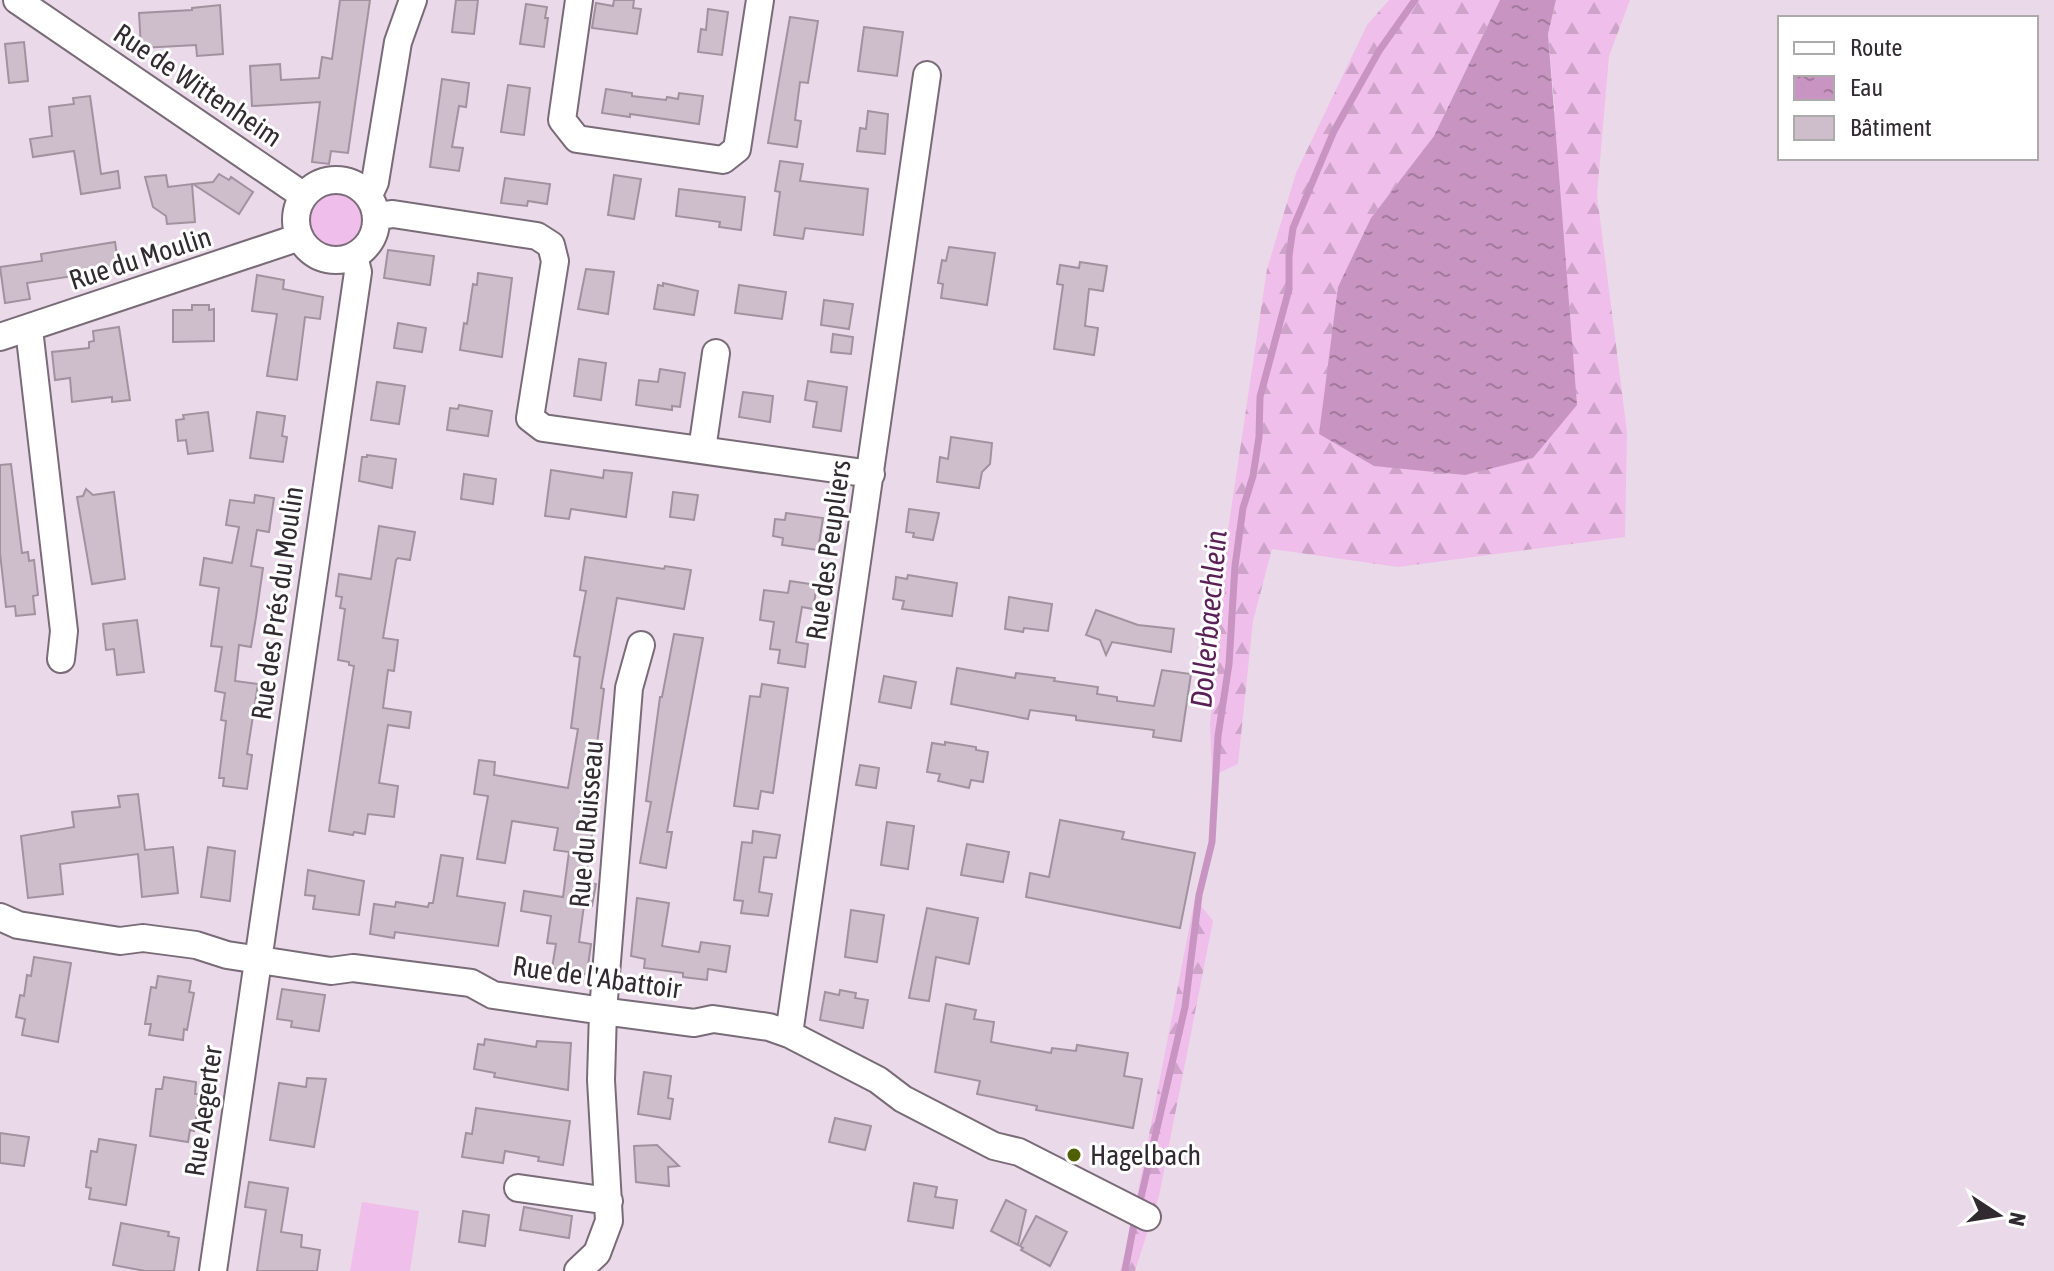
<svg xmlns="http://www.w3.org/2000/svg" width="2054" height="1271" viewBox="0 0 2054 1271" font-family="'Asap Condensed',sans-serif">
<defs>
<pattern id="forest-firs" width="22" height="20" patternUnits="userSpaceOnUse" patternTransform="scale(2)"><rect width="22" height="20" fill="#f0beea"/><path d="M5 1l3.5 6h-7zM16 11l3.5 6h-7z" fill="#cea3c9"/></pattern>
<pattern id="water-ripples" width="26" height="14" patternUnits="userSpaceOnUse" patternTransform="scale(2)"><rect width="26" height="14" fill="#c895c2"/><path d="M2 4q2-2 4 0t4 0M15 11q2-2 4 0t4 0" fill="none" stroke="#a37a9e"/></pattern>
</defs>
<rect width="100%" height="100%" fill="#ead9e8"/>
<!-- green -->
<path fill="#f0beea" d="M311 220a26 26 0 1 1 52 0a26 26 0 1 1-52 0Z
M 362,1202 L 419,1211 L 410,1271 L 350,1271 Z"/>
<!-- forest -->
<path fill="url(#forest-firs)" d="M 1389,0 L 1500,0 L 1434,136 L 1371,218 L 1555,111 L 1548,34 L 1556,0 L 1630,0 L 1609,56 L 1597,195 L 1627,432 L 1625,537 L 1398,567 L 1272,549 L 1253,621 L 1238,764 L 1212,776 L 1210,724 L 1228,530 L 1267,269 L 1296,173 L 1367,25 Z
M 1195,898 L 1213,921 L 1159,1196 L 1135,1271 L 1120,1271 L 1129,1238 Z"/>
<!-- water -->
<path fill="url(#water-ripples)" d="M 1500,0 L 1556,0 L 1548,34 L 1577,405 L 1533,458 L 1465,475 L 1374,466 L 1319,434 L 1338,287 L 1371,218 L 1434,136 Z"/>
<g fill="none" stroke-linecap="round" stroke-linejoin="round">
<!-- stream -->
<path stroke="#c895c2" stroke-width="7" d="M 1139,1206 L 1185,1007 L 1199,895 L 1212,842 L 1218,736 L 1229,664 L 1235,566 L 1243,508 L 1253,476 L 1259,437 L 1260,397 L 1289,289 L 1289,256 L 1293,228 L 1334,131 L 1379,51 L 1415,0
M 1125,1271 L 1135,1218"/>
</g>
<!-- building -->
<path fill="#cebdcb" stroke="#a1929f" stroke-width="2" d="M 340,0 L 370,0 L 348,153 L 331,151 L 329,164 L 312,162 L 320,102 L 252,106 L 250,66 L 280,64 L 281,80 L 319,78 L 322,57 L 332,59 Z
M 456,0 L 478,0 L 474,34 L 452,32 Z
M 614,0 L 634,0 L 633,8 L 641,9 L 637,34 L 592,28 L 596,3 L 613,6 Z
M 526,4 L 547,7 L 545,18 L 548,18 L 544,47 L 520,44 Z
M 220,5 L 223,54 L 197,56 L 196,45 L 141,48 L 139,13 L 192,10 L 192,8 Z
M 708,9 L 728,12 L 722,55 L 698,52 L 701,29 L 706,30 Z
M 790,17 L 818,21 L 808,83 L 800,82 L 795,120 L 801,121 L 797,147 L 768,143 Z
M 864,27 L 903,32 L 897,76 L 858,71 Z
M 24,42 L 28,81 L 9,83 L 5,44 Z
M 442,79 L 469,83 L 466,107 L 459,106 L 452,147 L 463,148 L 459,171 L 430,167 Z
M 508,85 L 530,88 L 524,135 L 501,132 Z
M 606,89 L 632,93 L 632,96 L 666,100 L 667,97 L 678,99 L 679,93 L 703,96 L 699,124 L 630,114 L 630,117 L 602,113 Z
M 90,96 L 101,174 L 118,171 L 120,188 L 81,194 L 74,151 L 33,157 L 30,139 L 52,136 L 49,107 L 74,104 L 73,98 Z
M 868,111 L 888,114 L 885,154 L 857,151 L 860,128 L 866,129 Z
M 780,161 L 803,164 L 800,181 L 868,189 L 863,235 L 805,228 L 803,239 L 774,235 L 780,192 L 775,191 Z
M 219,174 L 229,180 L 231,177 L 253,192 L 239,214 L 193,184 L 213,182 Z
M 166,175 L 168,187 L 192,184 L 195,222 L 167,224 L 166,216 L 153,207 L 145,177 Z
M 614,175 L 641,179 L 634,219 L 608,215 Z
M 505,178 L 550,184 L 547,204 L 528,201 L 527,206 L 501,203 Z
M 679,189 L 745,197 L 741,230 L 719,227 L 720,222 L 676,216 Z
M 115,242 L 119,269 L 27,283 L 30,299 L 5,303 L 0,267 L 42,261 L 41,254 Z
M 949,247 L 995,253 L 987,305 L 941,298 L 943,284 L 938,283 L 942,260 L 946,261 Z
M 388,250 L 434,256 L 430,285 L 384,278 Z
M 1080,262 L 1107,266 L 1103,291 L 1089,289 L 1085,326 L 1098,328 L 1094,355 L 1054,349 L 1063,285 L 1057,284 L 1060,265 L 1079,268 Z
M 586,269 L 614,272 L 608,314 L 578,309 Z
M 478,273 L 512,278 L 502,357 L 460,350 L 464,323 L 467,324 L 473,284 L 477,285 Z
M 257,275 L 284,280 L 283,289 L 323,297 L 320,319 L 305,317 L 297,380 L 267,376 L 277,314 L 252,311 Z
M 663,283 L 698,291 L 694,315 L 654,309 L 658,285 L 663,286 Z
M 739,285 L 786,292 L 782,319 L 735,313 Z
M 824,300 L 853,304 L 849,329 L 821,325 Z
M 192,305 L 209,305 L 209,310 L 214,309 L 214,341 L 173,342 L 173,310 L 192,310 Z
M 398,323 L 426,328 L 422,352 L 394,348 Z
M 119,327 L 130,400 L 112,402 L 112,397 L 72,402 L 70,378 L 55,380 L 52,352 L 89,348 L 89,342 L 94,341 L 93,331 Z
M 833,334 L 853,337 L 851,354 L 831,352 Z
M 579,359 L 606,363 L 601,400 L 574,396 Z
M 660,369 L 685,373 L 680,407 L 672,406 L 672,410 L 636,405 L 639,380 L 658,382 Z
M 808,381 L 847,387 L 841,431 L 813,427 L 817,402 L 805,400 Z
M 377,382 L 405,386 L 399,424 L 371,420 Z
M 743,392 L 773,396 L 770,422 L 739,417 Z
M 459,405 L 492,411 L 488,436 L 447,430 L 450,408 L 458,409 Z
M 208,412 L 213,451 L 188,454 L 186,440 L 178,441 L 176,420 L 184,419 L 183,415 Z
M 257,412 L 285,416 L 282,436 L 287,437 L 283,462 L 250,458 Z
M 951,437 L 992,443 L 990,464 L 982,472 L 979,488 L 937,482 L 940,457 L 948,459 Z
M 367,455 L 396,459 L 392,488 L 359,481 L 362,457 L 367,457 Z
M 11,464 L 22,553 L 28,552 L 29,561 L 34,560 L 38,595 L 33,596 L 35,614 L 16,616 L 15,606 L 6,607 L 0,553 L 0,465 Z
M 551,470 L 603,478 L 604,470 L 632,473 L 626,517 L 571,509 L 569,519 L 545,516 Z
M 464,474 L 496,479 L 493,504 L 461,499 Z
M 86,489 L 93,495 L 114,492 L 125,579 L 92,584 L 77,497 L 83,496 Z
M 673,492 L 698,495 L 694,520 L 670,517 Z
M 255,495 L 274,498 L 269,532 L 257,530 L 251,566 L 263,568 L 256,617 L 251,647 L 239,645 L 235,681 L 258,684 L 247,754 L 252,755 L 247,789 L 223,786 L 224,778 L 219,778 L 226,721 L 221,720 L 225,693 L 215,691 L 222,647 L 211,646 L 219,588 L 200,585 L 204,558 L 232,563 L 239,527 L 226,525 L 230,500 L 254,503 Z
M 909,509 L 939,513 L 933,540 L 913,537 L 914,533 L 906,532 Z
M 786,513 L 823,518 L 818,550 L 782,545 L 783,538 L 773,536 L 775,519 L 785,520 Z
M 379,526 L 415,532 L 410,560 L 398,558 L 396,560 L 383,638 L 398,640 L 394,671 L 388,670 L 383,708 L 411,712 L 409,728 L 388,725 L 379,783 L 398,786 L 394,817 L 368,814 L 365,834 L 354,832 L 353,835 L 329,831 L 354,666 L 349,665 L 349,662 L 338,660 L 345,609 L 340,608 L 342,597 L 336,596 L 339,574 L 371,579 Z
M 585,557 L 664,569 L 665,566 L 691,570 L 684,609 L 617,598 L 601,688 L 604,689 L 596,752 L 601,753 L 590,820 L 594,821 L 585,882 L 596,884 L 592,906 L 584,905 L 579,942 L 591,944 L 587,973 L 580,976 L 572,975 L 570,971 L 552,968 L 556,944 L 547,943 L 551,916 L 521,911 L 524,891 L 563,897 L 569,852 L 554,850 L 558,828 L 512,821 L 505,863 L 477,859 L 488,796 L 474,794 L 479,760 L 495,762 L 494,775 L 568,788 L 578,729 L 571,728 L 580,657 L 574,656 L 586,591 L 580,590 Z
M 908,575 L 957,583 L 952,616 L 902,609 L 904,601 L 893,599 L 895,587 L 896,577 L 907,579 Z
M 790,581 L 817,585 L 813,609 L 802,607 L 796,642 L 808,644 L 805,667 L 778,663 L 780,650 L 770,649 L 774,622 L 760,620 L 764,590 L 788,593 Z
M 1009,597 L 1052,604 L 1048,631 L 1024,628 L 1023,632 L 1005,629 Z
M 1096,610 L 1138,625 L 1174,629 L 1171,652 L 1112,642 L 1106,655 L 1100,640 L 1086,635 Z
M 137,620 L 144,672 L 117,675 L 114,649 L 106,650 L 103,624 Z
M 674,634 L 703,638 L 667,832 L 672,832 L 666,868 L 640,863 L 651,802 L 646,801 L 660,697 L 662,697 Z
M 957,668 L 1015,678 L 1016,673 L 1055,678 L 1054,681 L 1098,687 L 1097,694 L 1117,697 L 1117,701 L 1154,706 L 1162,670 L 1191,674 L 1181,741 L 1153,737 L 1154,730 L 1076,720 L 1076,716 L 1030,710 L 1028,719 L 951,704 Z
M 884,676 L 916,682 L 911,708 L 879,702 Z
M 762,684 L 788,688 L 773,793 L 761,791 L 758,809 L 734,806 L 750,696 L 760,697 Z
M 945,742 L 976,747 L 976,750 L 988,752 L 983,782 L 971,780 L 969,788 L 938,781 L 940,774 L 927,772 L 932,743 L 945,745 Z
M 860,765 L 879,768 L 876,788 L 856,785 Z
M 138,794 L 145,850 L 173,847 L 178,893 L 142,897 L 138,854 L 60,864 L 63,894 L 28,898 L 21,836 L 74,827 L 72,812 L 120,807 L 118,796 Z
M 1060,820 L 1124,832 L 1122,839 L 1195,853 L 1180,928 L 1026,897 L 1030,873 L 1049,877 Z
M 887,822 L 914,826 L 908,869 L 881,865 Z
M 753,831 L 780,835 L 776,858 L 764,857 L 759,892 L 772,894 L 768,916 L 741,913 L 743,901 L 734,900 L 742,842 L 752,843 Z
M 967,844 L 1009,852 L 1003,882 L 961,875 Z
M 208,847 L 235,851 L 230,901 L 201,897 Z
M 441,855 L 463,858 L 457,896 L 505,903 L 498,946 L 395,932 L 394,938 L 370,934 L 374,904 L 395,907 L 396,902 L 428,907 L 429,903 L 433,903 Z
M 308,870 L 364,881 L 359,915 L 313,909 L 315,896 L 305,895 Z
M 637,898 L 669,903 L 662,946 L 699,952 L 701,942 L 730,946 L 726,972 L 708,969 L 707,980 L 683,977 L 683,973 L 644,968 L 645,959 L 631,956 Z
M 927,908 L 978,918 L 969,964 L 936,957 L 929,1001 L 909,998 Z
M 851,910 L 884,915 L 877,962 L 845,957 Z
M 34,957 L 71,963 L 58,1042 L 22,1035 L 25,1019 L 16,1017 L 20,995 L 24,996 L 27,975 L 31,976 Z
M 158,976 L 191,981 L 189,992 L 194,993 L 187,1030 L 184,1029 L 183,1040 L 149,1035 L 151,1024 L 145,1024 L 151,987 L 156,988 Z
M 282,989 L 325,995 L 319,1031 L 291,1027 L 292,1021 L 277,1019 Z
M 840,990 L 856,993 L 855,998 L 868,1000 L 863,1028 L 820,1020 L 825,992 L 839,995 Z
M 946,1004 L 976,1010 L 974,1019 L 994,1022 L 991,1042 L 1051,1053 L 1052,1048 L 1076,1051 L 1077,1045 L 1128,1053 L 1124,1076 L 1142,1079 L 1133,1128 L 1036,1110 L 1037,1106 L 977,1094 L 980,1081 L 935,1072 Z
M 485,1039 L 536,1047 L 537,1041 L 571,1043 L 568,1090 L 494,1077 L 495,1073 L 474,1069 L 478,1044 L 484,1045 Z
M 644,1072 L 671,1076 L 668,1098 L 673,1099 L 670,1119 L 638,1114 Z
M 164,1077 L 196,1082 L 195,1094 L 200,1094 L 194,1131 L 190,1130 L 188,1142 L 150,1136 L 156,1089 L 162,1089 Z
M 307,1078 L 326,1079 L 314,1147 L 270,1140 L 279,1083 L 306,1087 Z
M 476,1108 L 570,1121 L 563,1165 L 538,1161 L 539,1157 L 505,1151 L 503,1163 L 462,1157 L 466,1133 L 472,1134 Z
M 835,1118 L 871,1126 L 865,1150 L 829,1142 Z
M 0,1133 L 29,1137 L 24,1166 L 0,1163 Z
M 99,1139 L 136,1145 L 126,1205 L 89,1199 L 91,1188 L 86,1187 L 91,1151 L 97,1152 Z
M 657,1145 L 679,1166 L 668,1167 L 669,1186 L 636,1182 L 634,1146 Z
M 249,1182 L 288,1188 L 281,1232 L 302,1235 L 301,1247 L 320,1250 L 317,1271 L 257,1271 L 266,1210 L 245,1207 Z
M 914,1183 L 937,1187 L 935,1197 L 957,1200 L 953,1228 L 908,1221 Z
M 1006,1200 L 1026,1210 L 1018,1245 L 991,1231 Z
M 524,1207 L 572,1216 L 569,1238 L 520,1230 Z
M 463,1211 L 489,1215 L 485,1246 L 459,1242 Z
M 1036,1216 L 1067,1232 L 1050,1266 L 1021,1250 L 1023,1248 L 1020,1246 Z
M 121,1223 L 169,1232 L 168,1236 L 179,1238 L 174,1271 L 145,1271 L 113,1265 Z"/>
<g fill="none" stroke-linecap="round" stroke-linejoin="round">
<defs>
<path id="minor" d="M 17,0 L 304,196
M 579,0 L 562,120 L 577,139 L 723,160 L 737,149 L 760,0
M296 220a40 40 0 1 1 80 0a40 40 0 1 1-80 0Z
M 369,195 L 375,182 L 398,42 L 413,0
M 377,216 L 393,214 L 537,236 L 551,245 L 555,261 L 530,418 L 543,428 L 871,474
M 29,329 L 64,631 L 61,659
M 0,337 L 300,237
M 702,450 L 716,353
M 0,917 L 18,925 L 120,941 L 143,938 L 196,945 L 227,955 L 331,971 L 353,968 L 471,983 L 493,995 L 617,1013 L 694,1023 L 713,1019 L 769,1027 L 789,1034 L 878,1080 L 903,1099 L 994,1146 L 1019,1152 L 1147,1217
M 789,1034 L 927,75
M 518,1188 L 609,1201
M 213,1271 L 358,272 L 354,256
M 578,1271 L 597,1253 L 609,1221 L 601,1080 L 603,1011 L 629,688 L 641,645"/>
</defs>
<!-- minor casing -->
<use href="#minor" stroke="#796b77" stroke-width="30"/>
<!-- minor -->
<use href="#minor" stroke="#fff" stroke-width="26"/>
</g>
<!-- markers -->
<circle fill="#505f02" stroke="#fff" stroke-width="3" cx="1074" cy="1155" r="8"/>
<g text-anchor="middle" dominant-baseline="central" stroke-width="6" stroke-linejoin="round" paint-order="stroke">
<!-- street labels -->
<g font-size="28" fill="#312a30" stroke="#fff">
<text transform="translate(198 85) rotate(34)">Rue de Wittenheim</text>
<text transform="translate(140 258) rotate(-18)">Rue du Moulin</text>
<text transform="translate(828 550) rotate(-82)">Rue des Peupliers</text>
<text transform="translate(277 603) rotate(-82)">Rue des Prés du Moulin</text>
<text transform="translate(586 824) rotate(-85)">Rue du Ruisseau</text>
<text transform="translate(597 977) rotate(8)">Rue de l'Abattoir</text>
<text transform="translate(203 1111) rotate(-82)">Rue Aegerter</text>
</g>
<!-- poi labels -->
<g font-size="28" fill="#312a30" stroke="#fff" text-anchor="start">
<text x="1090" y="1155">Hagelbach</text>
</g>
<!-- water labels -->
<g font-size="30" font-style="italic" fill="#5b1f57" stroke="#fff">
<text transform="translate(1208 619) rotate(-85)">Dollerbaechlein</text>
</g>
</g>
<!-- legend -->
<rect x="1778" y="16" width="260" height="144" fill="#ffffff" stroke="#adaaac" stroke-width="2"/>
<rect x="1794" y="42" width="40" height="12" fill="#ffffff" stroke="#adaaac" stroke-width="2"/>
<text x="1850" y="56" font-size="24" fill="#312a30">Route</text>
<rect x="1794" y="76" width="40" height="24" fill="url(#water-ripples)" stroke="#adaaac" stroke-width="2"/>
<text x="1850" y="96" font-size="24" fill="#312a30">Eau</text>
<rect x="1794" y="116" width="40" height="24" fill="#cebdcb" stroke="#adaaac" stroke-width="2"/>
<text x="1850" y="136" font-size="24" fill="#312a30">Bâtiment</text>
<!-- north arrow -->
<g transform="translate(1998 1215) rotate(102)" stroke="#ffffff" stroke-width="6" paint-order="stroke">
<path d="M0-6L14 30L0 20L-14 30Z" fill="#312a30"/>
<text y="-12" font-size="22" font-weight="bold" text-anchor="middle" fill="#312a30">N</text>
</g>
</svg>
